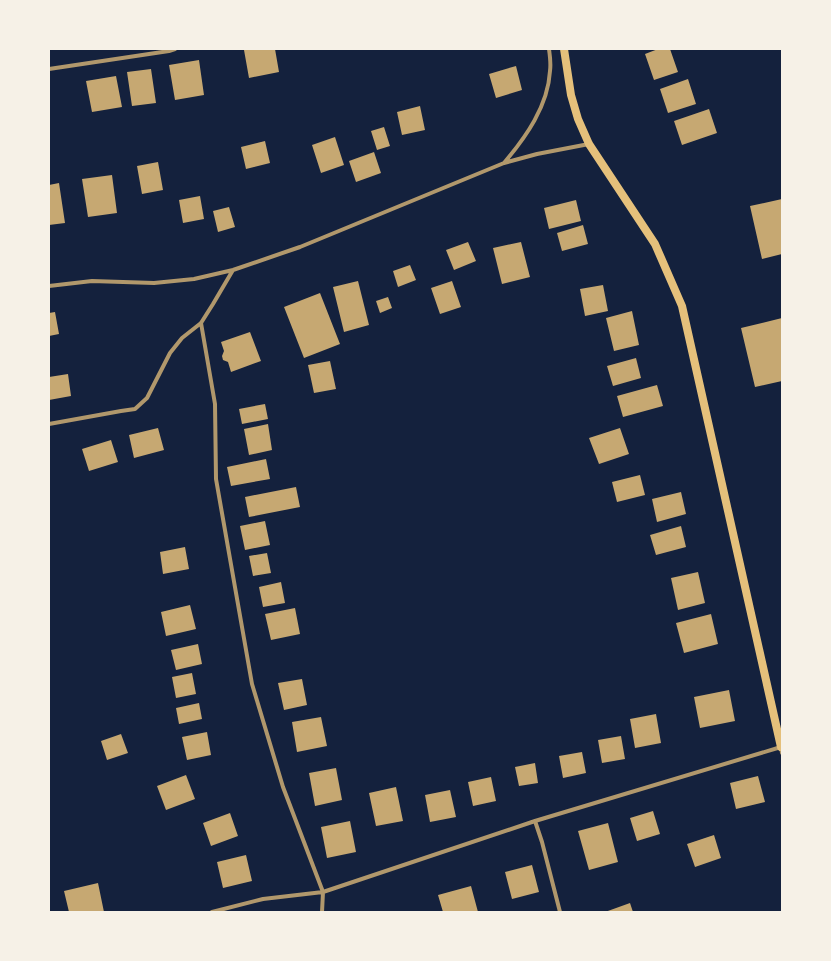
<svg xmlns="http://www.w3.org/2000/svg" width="831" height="961" viewBox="0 0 831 961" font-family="Helvetica,sans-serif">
<rect width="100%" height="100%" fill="#14213d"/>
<!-- building -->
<path fill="#c6a872" d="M 249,49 L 275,49 L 279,72 L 249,78 L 244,50 Z
M 658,49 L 670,49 L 678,72 L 654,80 L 645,54 Z
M 199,60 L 204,95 L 175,100 L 169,65 Z
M 516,66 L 522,90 L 496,98 L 489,74 Z
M 151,69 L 156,103 L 132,106 L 127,72 Z
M 116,76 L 122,107 L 92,112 L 86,81 Z
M 688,79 L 696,104 L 668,113 L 660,89 Z
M 420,106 L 425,130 L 402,135 L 397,112 Z
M 709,109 L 717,133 L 682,145 L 674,121 Z
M 384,127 L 390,146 L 377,150 L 371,131 Z
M 335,137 L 344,165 L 321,173 L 312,145 Z
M 265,141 L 270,163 L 246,169 L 241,147 Z
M 374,152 L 381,173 L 356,182 L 349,161 Z
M 158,162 L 163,190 L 142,194 L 137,166 Z
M 112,175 L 117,213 L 88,217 L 82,179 Z
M 59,183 L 65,223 L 49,225 L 49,185 Z
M 200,196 L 204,219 L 183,223 L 179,200 Z
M 782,199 L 782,254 L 762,259 L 750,206 Z
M 576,200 L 581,221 L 549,229 L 544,208 Z
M 229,207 L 235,227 L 218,232 L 213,211 Z
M 583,225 L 588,244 L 562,251 L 557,233 Z
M 468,242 L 476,261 L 454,270 L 446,250 Z
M 521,242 L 530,277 L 502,284 L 493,248 Z
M 410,265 L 416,280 L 398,287 L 393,271 Z
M 358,281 L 369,325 L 344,332 L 333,287 Z
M 452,281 L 461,307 L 440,314 L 431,288 Z
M 603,285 L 608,311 L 585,316 L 580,289 Z
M 320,293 L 340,344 L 304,358 L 284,307 Z
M 388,297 L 392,308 L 380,313 L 376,301 Z
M 632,311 L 639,345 L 614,351 L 606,318 Z
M 55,312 L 59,334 L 49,336 L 49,313 Z
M 782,318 L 782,381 L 755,387 L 741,328 Z
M 250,332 L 261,361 L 231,372 L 228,362 L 223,360 L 222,356 L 224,351 L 221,342 Z
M 636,358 L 641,378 L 613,386 L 607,366 Z
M 330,361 L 336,389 L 314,393 L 308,365 Z
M 68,374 L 71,396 L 49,400 L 49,377 Z
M 657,385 L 663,406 L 623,417 L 617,396 Z
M 265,404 L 268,419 L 242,424 L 239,409 Z
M 268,424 L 272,450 L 249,455 L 244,429 Z
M 158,428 L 164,450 L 134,458 L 129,435 Z
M 620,428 L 629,454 L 599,464 L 589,438 Z
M 111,440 L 118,462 L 89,471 L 82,449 Z
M 266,459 L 270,479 L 231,486 L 227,467 Z
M 640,475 L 645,495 L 617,502 L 612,482 Z
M 296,487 L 300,507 L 249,517 L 245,497 Z
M 681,492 L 686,514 L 657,522 L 652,499 Z
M 265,521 L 270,545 L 245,550 L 240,526 Z
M 681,526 L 686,547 L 656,555 L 650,535 Z
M 185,547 L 189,569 L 163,574 L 160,552 Z
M 267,553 L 271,573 L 253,576 L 249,556 Z
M 698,572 L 705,603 L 678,610 L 671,578 Z
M 281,582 L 285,603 L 263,607 L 259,587 Z
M 190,605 L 196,629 L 166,636 L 161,612 Z
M 295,608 L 300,634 L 271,640 L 265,614 Z
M 711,614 L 718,644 L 684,653 L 676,623 Z
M 198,644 L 202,664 L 176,670 L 171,650 Z
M 192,673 L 196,694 L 176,698 L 172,677 Z
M 302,679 L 307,705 L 284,710 L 278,683 Z
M 729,690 L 735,721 L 700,728 L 694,697 Z
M 199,703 L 202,719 L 179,724 L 176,708 Z
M 656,714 L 661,743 L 635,748 L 630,719 Z
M 321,717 L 327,746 L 297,752 L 292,722 Z
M 207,732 L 211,755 L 187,760 L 182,737 Z
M 121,734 L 128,753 L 107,760 L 101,741 Z
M 621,736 L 625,759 L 602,763 L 598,740 Z
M 582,752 L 586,773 L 563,778 L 559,756 Z
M 535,763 L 538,783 L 519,786 L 515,767 Z
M 336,768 L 342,800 L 315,806 L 309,773 Z
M 186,775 L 195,799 L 166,810 L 157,786 Z
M 758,776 L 765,802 L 736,809 L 730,783 Z
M 491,777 L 496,801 L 473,806 L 468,782 Z
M 396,787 L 403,821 L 376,826 L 369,793 Z
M 450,790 L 456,817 L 430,822 L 425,795 Z
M 653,811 L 660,834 L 637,841 L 630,818 Z
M 230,813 L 238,836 L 211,846 L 203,823 Z
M 350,821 L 356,852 L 327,858 L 321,827 Z
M 608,823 L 618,862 L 589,870 L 578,831 Z
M 714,835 L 721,858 L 695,867 L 687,844 Z
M 246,855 L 252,881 L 223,888 L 217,862 Z
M 532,865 L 539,892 L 512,899 L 505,872 Z
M 98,883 L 104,912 L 69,912 L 64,891 Z
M 471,886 L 478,912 L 443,912 L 438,895 Z
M 630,903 L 633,912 L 605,912 Z"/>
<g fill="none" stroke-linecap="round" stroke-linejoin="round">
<!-- minor -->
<path stroke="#b1986c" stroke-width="4" d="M 49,69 L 169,51 L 175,49
M 504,163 C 526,137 548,106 550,71 C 551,64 550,56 549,49
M 49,286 L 92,281 L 154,283 L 194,279 L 233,270 L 300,247 L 504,163 L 537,154 L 589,144
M 201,323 L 215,404 L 216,479 L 252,684 L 283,787 L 323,892 L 322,912
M 49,424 L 121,411 L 135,409 L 147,398 L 170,353 L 182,338 L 201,323 L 213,304 L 233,270
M 535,821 L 542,842 L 560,912
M 212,912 L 263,899 L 323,892 L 535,821 L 781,747 L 782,753"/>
<!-- secondary -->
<path stroke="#e5c07b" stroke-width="8" d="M 564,49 L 571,95 L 578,119 L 589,144 L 655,244 L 682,306 L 781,747 L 782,747"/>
</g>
<!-- border -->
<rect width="831" height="961" fill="none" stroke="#f6f1e7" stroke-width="100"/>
</svg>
